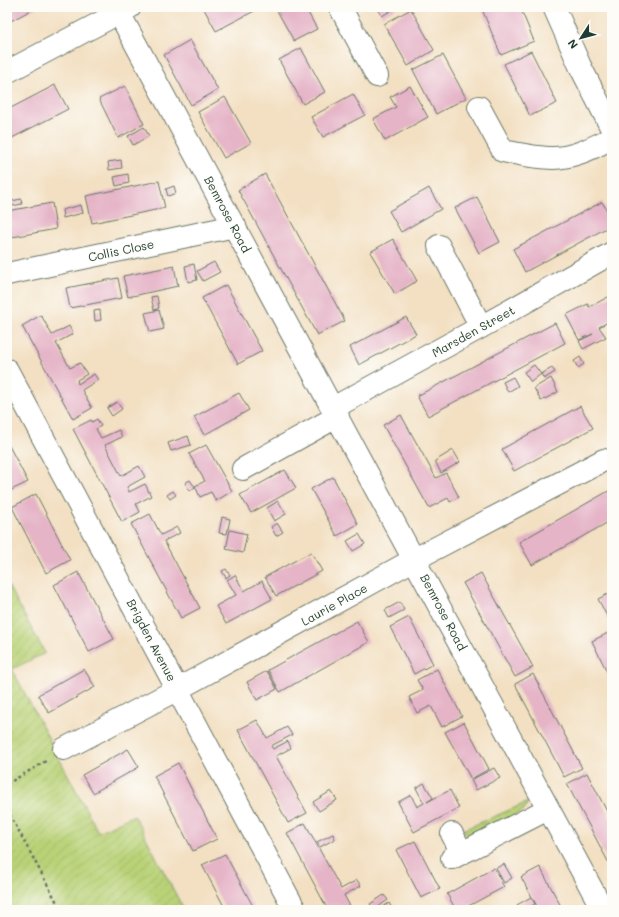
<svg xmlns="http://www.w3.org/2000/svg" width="619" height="917" viewBox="0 0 619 917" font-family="Mali,sans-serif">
<defs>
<pattern id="grass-tufts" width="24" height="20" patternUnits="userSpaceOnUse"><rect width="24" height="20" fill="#b9d277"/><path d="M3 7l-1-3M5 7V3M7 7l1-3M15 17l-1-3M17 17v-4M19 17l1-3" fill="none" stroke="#9fb568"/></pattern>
<pattern id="garden-furrows" width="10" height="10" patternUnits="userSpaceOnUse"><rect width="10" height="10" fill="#b9d277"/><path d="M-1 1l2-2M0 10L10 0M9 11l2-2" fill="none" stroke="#9fb568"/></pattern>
</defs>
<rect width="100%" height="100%" fill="#fdfcf7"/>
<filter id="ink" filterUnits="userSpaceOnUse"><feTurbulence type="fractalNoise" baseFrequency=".025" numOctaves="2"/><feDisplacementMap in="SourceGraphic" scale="8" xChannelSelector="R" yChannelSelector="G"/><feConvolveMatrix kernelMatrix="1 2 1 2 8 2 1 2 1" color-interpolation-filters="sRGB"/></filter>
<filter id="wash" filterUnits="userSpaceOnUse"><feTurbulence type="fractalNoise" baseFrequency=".012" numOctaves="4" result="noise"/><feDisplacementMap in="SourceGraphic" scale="16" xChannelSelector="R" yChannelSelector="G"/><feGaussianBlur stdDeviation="0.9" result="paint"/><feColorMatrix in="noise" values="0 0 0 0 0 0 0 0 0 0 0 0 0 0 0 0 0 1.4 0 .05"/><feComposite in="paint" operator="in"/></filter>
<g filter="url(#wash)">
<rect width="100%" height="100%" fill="#f3e0c3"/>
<!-- grass -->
<path fill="url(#grass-tufts)" stroke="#6c8856" d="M 528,802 L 524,810 L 478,835 L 468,836 L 463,830 Z"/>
<!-- garden -->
<path fill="url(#garden-furrows)" stroke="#6c8856" d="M 7,584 L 45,653 L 12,669 L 98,832 L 134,815 L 184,910 L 7,910 Z"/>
<g id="blocks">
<!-- building -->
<path fill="#e5b4c7" d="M 7,7 L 37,7 L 7,23 Z
M 208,7 L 260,7 L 260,8 L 216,31 L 204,9 Z
M 275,7 L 305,7 L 317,29 L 294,41 Z
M 377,7 L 397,7 L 382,16 Z
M 481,7 L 520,7 L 534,41 L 501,55 Z
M 411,9 L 434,50 L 408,66 L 384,24 Z
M 190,40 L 218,90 L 191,105 L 164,55 Z
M 301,48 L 325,92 L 303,104 L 279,60 Z
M 531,51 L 557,103 L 530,116 L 504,64 Z
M 443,55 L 466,98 L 436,114 L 413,70 Z
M 55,85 L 68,109 L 12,138 L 7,130 L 7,110 Z
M 125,86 L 144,124 L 118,138 L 99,99 Z
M 410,86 L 428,117 L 385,141 L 373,119 L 396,107 L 390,97 Z
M 353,94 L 365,115 L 323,137 L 311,117 Z
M 225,97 L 251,143 L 224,158 L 198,112 Z
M 144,127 L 149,136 L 133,145 L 128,136 Z
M 121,160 L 122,168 L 109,170 L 108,162 Z
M 128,174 L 129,183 L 116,186 L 114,177 Z
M 265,174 L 345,321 L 317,335 L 238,190 Z
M 159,181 L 165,208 L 92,223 L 86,196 Z
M 174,186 L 176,193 L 168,196 L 166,189 Z
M 429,188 L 441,209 L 401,232 L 389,211 Z
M 477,197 L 500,242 L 479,253 L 455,208 Z
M 21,199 L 22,204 L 7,207 L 7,202 Z
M 602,202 L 612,219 L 612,225 L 525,272 L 513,249 Z
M 52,203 L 56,229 L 7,238 L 7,211 Z
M 81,205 L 83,213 L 63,218 L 62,210 Z
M 393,239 L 417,281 L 395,294 L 370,252 Z
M 214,262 L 220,272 L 203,281 L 197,271 Z
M 194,264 L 197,280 L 188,282 L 185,266 Z
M 174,266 L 178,286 L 128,297 L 123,276 Z
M 118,278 L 122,298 L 70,308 L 66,288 Z
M 226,285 L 262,351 L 238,364 L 202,298 Z
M 157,296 L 159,308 L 154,310 L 151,297 Z
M 610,296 L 612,301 L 612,320 L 599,327 L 606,337 L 583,349 L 579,341 L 593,334 L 579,340 L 566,315 L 588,304 L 589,307 Z
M 100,310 L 101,320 L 95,321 L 94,311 Z
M 159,310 L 164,329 L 150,332 L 145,313 Z
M 41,315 L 52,335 L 69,326 L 73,334 L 56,343 L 70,368 L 80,363 L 87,374 L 77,380 L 78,384 L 94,374 L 98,380 L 82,390 L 92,408 L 73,419 L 22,326 Z
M 406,317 L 416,334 L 359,365 L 350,347 Z
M 555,323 L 565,343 L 428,416 L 417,396 Z
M 580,357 L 584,364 L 578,368 L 574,361 Z
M 534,365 L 541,374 L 531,382 L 524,372 Z
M 552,368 L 555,372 L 544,379 L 541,374 Z
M 513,377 L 518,386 L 508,392 L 503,382 Z
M 551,378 L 558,392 L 541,401 L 534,388 Z
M 239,393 L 249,410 L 204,435 L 194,417 Z
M 117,402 L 122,409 L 112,416 L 107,408 Z
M 580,406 L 593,428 L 514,471 L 502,449 Z
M 401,415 L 436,478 L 446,473 L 459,497 L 450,502 L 448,498 L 429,508 L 383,425 Z
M 97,419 L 101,426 L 96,429 L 101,438 L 119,430 L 122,437 L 105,445 L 121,476 L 139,466 L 145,477 L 127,487 L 129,492 L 145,484 L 151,496 L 136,504 L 140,512 L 122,522 L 73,429 L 91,420 L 92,422 Z
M 188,436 L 191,445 L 171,451 L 168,443 Z
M 7,442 L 28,482 L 7,492 Z
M 206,445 L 232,491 L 216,501 L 211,492 L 200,497 L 195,486 L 205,481 L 189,454 Z
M 453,450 L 460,462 L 441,473 L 435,461 Z
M 285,470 L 296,488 L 251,513 L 240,495 Z
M 333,477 L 358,524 L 337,536 L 311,489 Z
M 190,480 L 195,487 L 190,491 L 185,483 Z
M 612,489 L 612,520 L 532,565 L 519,542 Z
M 173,491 L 176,495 L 170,499 L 167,495 Z
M 36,494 L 70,560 L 46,573 L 12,507 Z
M 278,501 L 286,514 L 274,521 L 267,508 Z
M 150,514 L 161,535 L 177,527 L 180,533 L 164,541 L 200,608 L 181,618 L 131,524 Z
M 222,517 L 230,519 L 227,534 L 219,533 Z
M 277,523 L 283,532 L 276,536 L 271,527 Z
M 230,530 L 247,534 L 243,553 L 226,549 Z
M 359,534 L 365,544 L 353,551 L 347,541 Z
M 311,552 L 322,571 L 276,596 L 265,577 Z
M 226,569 L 230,575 L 226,578 L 222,571 Z
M 78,572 L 114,639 L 89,652 L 54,585 Z
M 481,573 L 533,667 L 515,677 L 463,583 Z
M 235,575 L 244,591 L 262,581 L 272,599 L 226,624 L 216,606 L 236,595 L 227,580 Z
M 612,592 L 612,616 L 608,618 L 598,599 Z
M 400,602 L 404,610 L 389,618 L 385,610 Z
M 409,617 L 433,664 L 414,674 L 390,627 Z
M 357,621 L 369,642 L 280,692 L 268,670 Z
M 612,631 L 612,682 L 592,641 Z
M 84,669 L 95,687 L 49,713 L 38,695 Z
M 437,669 L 462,716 L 442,727 L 431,706 L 417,713 L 409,697 L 423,690 L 417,680 Z
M 267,671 L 277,689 L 257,700 L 247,682 Z
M 533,674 L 582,768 L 564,777 L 515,684 Z
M 257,720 L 267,738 L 287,727 L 292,735 L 271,746 L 273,749 L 288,741 L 291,748 L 276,756 L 307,813 L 288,823 L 238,730 Z
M 464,722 L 489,769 L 471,779 L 445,732 Z
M 128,749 L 139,767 L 93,793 L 82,775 Z
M 178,763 L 217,839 L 193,851 L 154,776 Z
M 494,768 L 500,778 L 476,790 L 471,780 Z
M 587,773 L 612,821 L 612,869 L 567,784 Z
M 424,783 L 433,798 L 427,802 L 450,790 L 459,808 L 414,832 L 398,802 L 411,795 L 417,807 L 424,803 L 416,788 Z
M 331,791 L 337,800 L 319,811 L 313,802 Z
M 305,823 L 341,889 L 357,880 L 361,886 L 344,895 L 352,910 L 328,910 L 287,833 Z
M 333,834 L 335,839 L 320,847 L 317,842 Z
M 415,841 L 440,889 L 421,898 L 396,850 Z
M 225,854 L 255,910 L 226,910 L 202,865 Z
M 504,864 L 512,878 L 504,883 L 496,868 Z
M 540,867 L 563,910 L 539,910 L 521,877 Z
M 494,868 L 504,887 L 461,910 L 456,910 L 447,894 Z
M 384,895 L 388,900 L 374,910 L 370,904 Z
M 531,897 L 535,904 L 524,910 L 520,910 L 517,905 Z
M 389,903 L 393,910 L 377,910 Z"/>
</g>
</g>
<g filter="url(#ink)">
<use href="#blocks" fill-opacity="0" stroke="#697666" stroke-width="1"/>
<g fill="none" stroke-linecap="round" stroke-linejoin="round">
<defs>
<path id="street" d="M 340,7 L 377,76
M 554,7 L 580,66 L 612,129
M 119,13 L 603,910
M 7,72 L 130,7
M 479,107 L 503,151 C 519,154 536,158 553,158 C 574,158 594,147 612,138
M 439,246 L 481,327
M 7,274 L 235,226
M 7,370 L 295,910
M 333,408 L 481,327 L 612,253
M 243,469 L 338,416
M 64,749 L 178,689 L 415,559 L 604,460
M 452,834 L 462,853
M 452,858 L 548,809"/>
</defs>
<!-- street casing -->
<use href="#street" stroke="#697666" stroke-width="24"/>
<!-- path -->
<path stroke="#697666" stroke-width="2.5" stroke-dasharray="3 3" stroke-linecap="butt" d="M 7,784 L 46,761
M 7,809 L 61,910"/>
<!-- street -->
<use href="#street" stroke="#fff" stroke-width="22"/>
</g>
</g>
<g text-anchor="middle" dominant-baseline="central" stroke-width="3" stroke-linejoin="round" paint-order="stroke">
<!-- street labels -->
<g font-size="12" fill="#1f3d34" stroke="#fdfcf7">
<text transform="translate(228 214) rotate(62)">Bemrose Road</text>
<text transform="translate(121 250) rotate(-12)">Collis Close</text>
<text transform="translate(473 331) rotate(-29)">Marsden Street</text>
<text transform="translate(334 604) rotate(-29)">Laurie Place</text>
<text transform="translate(444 612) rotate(62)">Bemrose Road</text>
<text transform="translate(152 640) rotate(62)">Brigden Avenue</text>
</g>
</g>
<!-- margin -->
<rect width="619" height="917" fill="none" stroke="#fdfcf7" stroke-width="24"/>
<!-- north arrow -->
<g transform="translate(581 38) rotate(234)" stroke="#fdfcf7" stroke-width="3" paint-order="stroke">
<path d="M0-3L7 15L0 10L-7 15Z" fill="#1f3d34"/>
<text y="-6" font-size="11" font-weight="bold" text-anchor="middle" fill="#1f3d34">N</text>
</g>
</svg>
